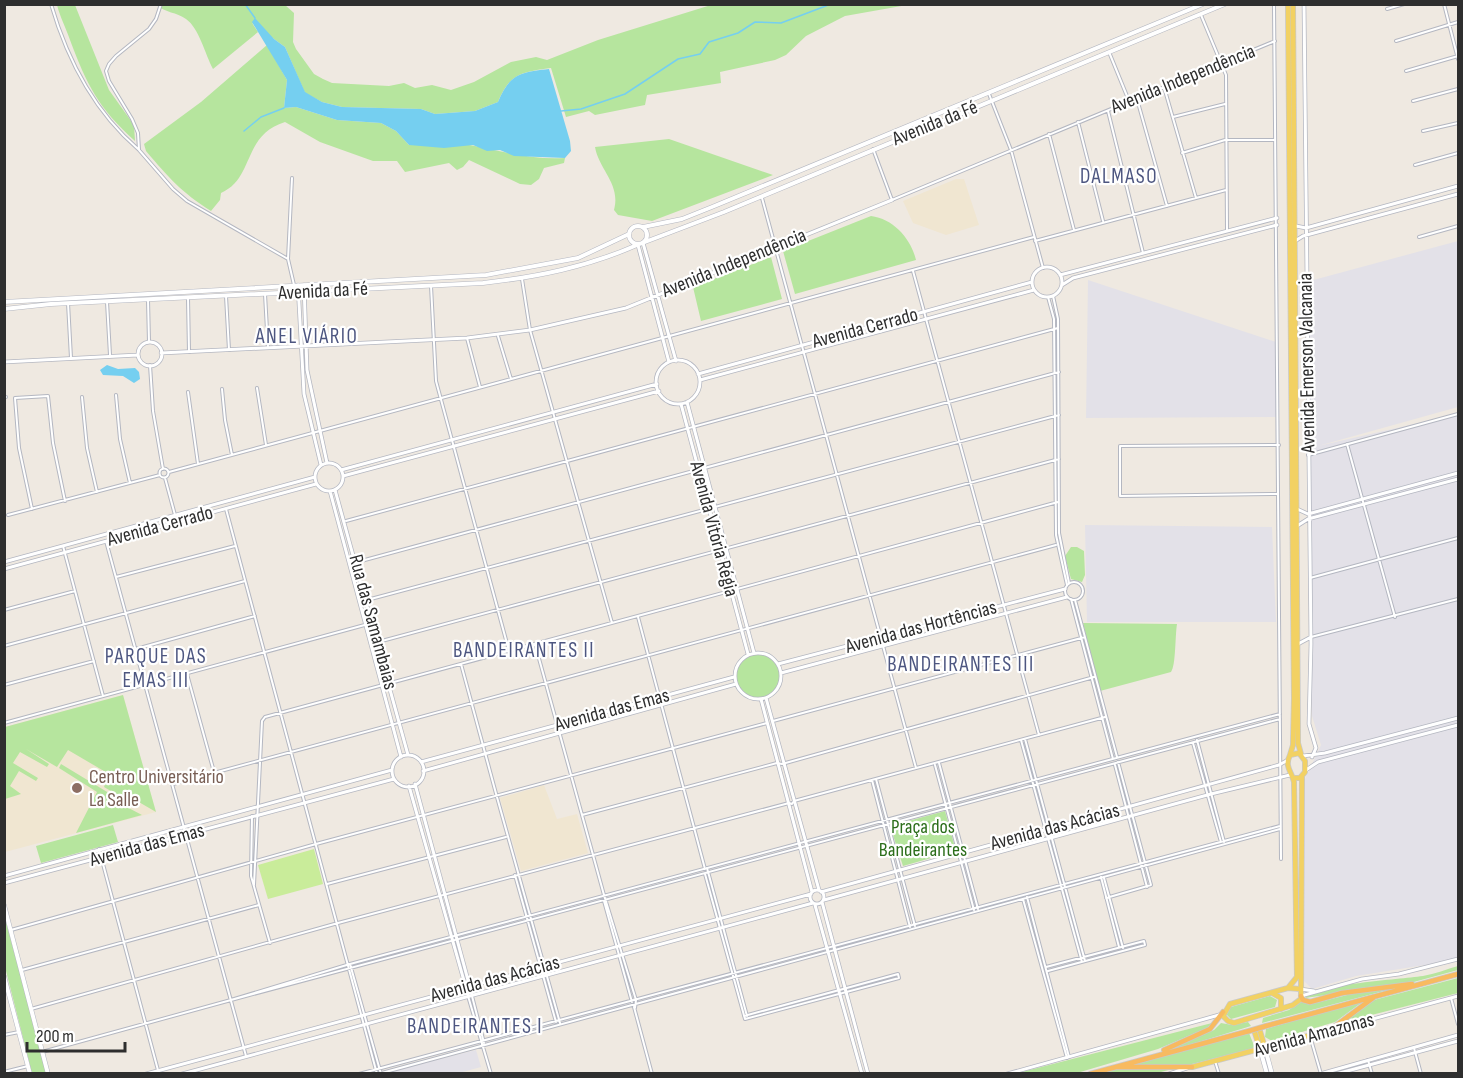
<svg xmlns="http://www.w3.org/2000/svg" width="1463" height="1078" viewBox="0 0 1463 1078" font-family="'Sofia Sans Condensed',sans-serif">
<rect width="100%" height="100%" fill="#efe9e1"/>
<!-- industrial -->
<path fill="#e3e1e8" d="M 1458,241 L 1458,407 L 1318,446 L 1458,414 L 1458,957 L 1431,964 L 1356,976 L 1312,989 L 1304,981 L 1305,779 L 1321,745 L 1312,716 L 1306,282 Z
M 1088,280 L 1276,342 L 1276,417 L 1086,418 Z
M 1085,525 L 1272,527 L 1276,622 L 1087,622 Z
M 476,1050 L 481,1067 L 459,1073 L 384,1073 Z"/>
<!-- education -->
<path fill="#f0e6d1" d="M 956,179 L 964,179 L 979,225 L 946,235 L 913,223 L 903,201 Z
M 123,695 L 156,812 L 5,852 L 5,727 Z
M 544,785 L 557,819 L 577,814 L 588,853 L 521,871 L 500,798 Z"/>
<!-- green -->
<path fill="#b6e59e" d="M 57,5 L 75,5 L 109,90 L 134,125 L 135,141 C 98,108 87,85 70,40 C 66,28 60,17 57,5 Z
M 156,5 L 285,5 L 294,13 L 293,42 L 296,49 L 314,74 L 323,79 L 332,83 L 389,86 L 404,83 L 415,88 L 432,85 L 451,90 L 474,82 L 511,62 L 536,57 L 547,60 L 598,40 L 711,5 L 907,5 L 845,16 L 806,36 L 786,55 L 775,60 L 720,72 L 721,83 L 647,95 L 645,105 L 595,115 L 589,111 L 566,117 L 551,68 C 522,72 510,73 498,102 L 475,111 L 435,114 L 421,109 L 342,107 L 322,102 L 305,93 L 285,47 L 252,23 L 258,32 L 213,69 C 205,54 199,28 186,19 C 176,12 166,13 156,5 Z
M 267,45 L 287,80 L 284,108 L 296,107 L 337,120 L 381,123 L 396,131 L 409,145 C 428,145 457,142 475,146 C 505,152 533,160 565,158 L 564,163 L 544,168 L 539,179 L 531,185 L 520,184 L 469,160 L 463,167 L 457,170 L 449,163 L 405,172 L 397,161 L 373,161 L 320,142 L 285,122 C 242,135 255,178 221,193 L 220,200 L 211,211 C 181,192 169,178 146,151 L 144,144 L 201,102 Z
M 669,139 L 773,175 L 652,221 L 618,215 L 614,210 C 621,184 599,170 595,147 Z
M 871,216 C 894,219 911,239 916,260 L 795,294 L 783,251 Z
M 771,257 L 782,299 L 701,321 L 693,287 Z
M 1071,547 L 1077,547 L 1084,551 L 1085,575 L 1082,582 L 1071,579 L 1065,556 Z
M 1083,623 L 1177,624 C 1175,636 1176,666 1171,672 L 1100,691 Z
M736 676a22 22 0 1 1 44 0a22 22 0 1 1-44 0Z
M 123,695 L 156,812 L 125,794 L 123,798 L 104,787 L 109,774 L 68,750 L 57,767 L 26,749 L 49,764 L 47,767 L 20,752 L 13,763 L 38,778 L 36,781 L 19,771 L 10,786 L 21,794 L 5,799 L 5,727 Z
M 61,764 L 122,801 L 121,804 L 142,815 L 76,833 L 97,792 L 59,768 Z
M 945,811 L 956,851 L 903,866 L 890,826 Z
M 113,825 L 118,842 L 41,863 L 36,846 Z
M 4,914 L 46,1073 L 32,1073 L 5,967 Z
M 1458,966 L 1458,970 L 1410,983 L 1305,998 C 1323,983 1396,980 1423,976 C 1435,974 1447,969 1458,966 Z
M 1458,978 L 1458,993 L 1344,1022 L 1374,1000 Z
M 1399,987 L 1262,1023 L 1263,1018 L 1289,1010 L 1301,1001 L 1312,1004 L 1355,993 Z
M 1270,996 L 1277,1000 L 1275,1007 L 1231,1019 L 1226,1014 L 1231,1007 Z
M 1365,1000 L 1335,1022 L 1272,1041 L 1265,1037 L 1266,1029 Z
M 1248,1022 L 1251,1026 L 1159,1054 L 1214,1030 L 1221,1023 L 1232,1025 Z
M 1212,1023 L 1207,1028 L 1158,1049 L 1077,1073 L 1014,1074 Z
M 1249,1033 L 1255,1048 L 1157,1073 L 1099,1074 Z"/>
<!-- pitch -->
<path fill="#c9ec9a" d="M 314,849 L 323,884 L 268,899 L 258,865 Z"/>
<!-- water -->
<path fill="#75cff0" d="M 255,18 L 274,39 L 285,47 L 305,92 L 322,102 L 342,107 L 421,109 L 435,114 L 475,111 L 498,102 C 510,74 520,72 549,69 L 570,141 L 571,151 L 565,158 L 514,156 L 500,150 L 487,151 L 473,145 L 444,148 L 409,145 L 396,131 L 381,123 L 337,120 L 296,107 L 284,108 L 287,80 L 252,22 Z
M 107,365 L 118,369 L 135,368 L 139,372 L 140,379 L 134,383 L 123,376 L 103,375 L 100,370 Z"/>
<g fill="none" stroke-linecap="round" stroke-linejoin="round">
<!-- stream -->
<path stroke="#75cff0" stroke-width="1.5" d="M 245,4 L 255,18
M 561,111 L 581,109 L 625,94 L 678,59 L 700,54 L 709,42 L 738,33 L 755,22 L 781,23 L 831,4
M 244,131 L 261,117 L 284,108"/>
<defs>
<path id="minor" d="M 51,4 C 67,59 94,111 138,149
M 161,4 L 156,19 L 149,29 L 116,56 L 109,64 L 106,71 L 109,81 L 132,119 L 138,133 L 139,150 L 173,189 L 187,201 L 288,259 L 294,285
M 1274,4 L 1281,859
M 1444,4 L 1458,59
M 1387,9 L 1404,4
M 1201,15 L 1226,75 L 1227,231
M 1396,41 L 1458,22
M 1109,52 L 1129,101
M 1406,71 L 1458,56
M 1164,87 L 1196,198
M 989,94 L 1011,150 L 1043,268
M 1137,99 L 1167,206
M 1413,101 L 1458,89
M 1108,111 L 1143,253
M 1173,117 L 1225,104
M 1078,122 L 1103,221
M 1423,131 L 1458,123
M 1049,134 L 1074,230
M 873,149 L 892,200 L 1275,41
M 1182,153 L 1225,140 L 1274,140
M 1415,165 L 1458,153
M 762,198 L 916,768
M 1419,237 L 1458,226
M 1035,241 L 1226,190
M 288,259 L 292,178
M 913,271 L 1039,735
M 522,279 L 530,330 L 612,623
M 431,286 L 436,381 L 509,651
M 265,294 L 268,348
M 226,296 L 229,350
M 1053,296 L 1058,319 L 1059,533 L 1069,583
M 1048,297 L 1054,319 L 1056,535 L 1067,585
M 188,298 L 189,352
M 148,300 L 149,342
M 107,302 L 110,355
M 68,303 L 71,358
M 498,336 L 511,379
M 467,338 L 480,387
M 150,365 L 153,411 L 163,469
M 257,388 L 266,445
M 222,389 L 225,420 L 232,455
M 188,392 L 198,464
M 116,395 L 120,439 L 130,483
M 4,397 L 6,397
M 82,397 L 87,448 L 97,492
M 1347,444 L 1395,617
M 1308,455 L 1458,414
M159.5 473a4.5 4.5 0 1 1 9 0a4.5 4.5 0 1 1-9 0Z
M 169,472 L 1034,237
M 165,478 L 175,515
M 1278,494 L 1120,496 L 1120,446 L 1279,445
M 32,509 L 19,448 L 15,398 L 48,396 L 53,443 L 65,501
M 226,509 L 377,1074
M 8,515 L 160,475
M 346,521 L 1058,328
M 106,541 L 246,1056
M 63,546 L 103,696
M 350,564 L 1059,372
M 116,577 L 235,546
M 1310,578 L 1458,538
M1065 591a9 9 0 1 1 18 0a9 9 0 1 1-18 0Z
M 1071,599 L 1113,759
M 367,600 L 1059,415
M 1075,600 L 1117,757
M 4,610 L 75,591
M 638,617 L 705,869
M 1311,637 L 1458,599
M 378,642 L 1059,459
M 535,644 L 604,895 L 636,1000 L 635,1008
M 4,646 L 245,581
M 136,649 L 255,616
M 461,664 C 493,784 526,903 560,1023
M 187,674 L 214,772
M 4,685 L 94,661
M 773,721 L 1085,637
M 4,723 L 372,623
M 1025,739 L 1085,961
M 1021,740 L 1082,962
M 1197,740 L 1224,842
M 1193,743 L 1221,842
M 939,763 L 978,909
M 935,765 L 974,910
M 1115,765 L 1147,887
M 876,779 L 915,926
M 872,780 L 910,927
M 173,784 L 1056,545
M 582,815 L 777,763 L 782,764 L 1094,677
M 252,816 L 251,876 L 270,943
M 99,849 L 159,1074
M 707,868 L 747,1016
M 705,874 L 745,1019 L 899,978 L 898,974 L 744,1016
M 515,875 L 556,1022
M 1101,877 L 1119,947
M 1104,878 L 1123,948
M 327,884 L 506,837
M 254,885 L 262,721 L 265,717 L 1058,502
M 1027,897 L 1069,1057
M 1106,898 L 1151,885 L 1118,762
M 1023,899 L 1067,1058
M 604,901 L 632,1002
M 11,930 L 316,844 L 767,723
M 350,964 L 381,1074
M 1046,967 L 1144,941
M 22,970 L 259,905
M 1048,971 L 1145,945 L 1144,941
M 468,996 L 491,1074
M 472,996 L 484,1043
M 1451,998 L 1458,1024
M 231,1000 L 1280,719
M 634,1007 L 652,1074
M 31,1009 L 338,923 L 789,803 L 792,804 L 794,801 L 1105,717
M 4,1035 L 19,1032
M 1310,1036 L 1321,1074
M 1414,1048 L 1421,1074
M 42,1052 L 231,1000 L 350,964 L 1280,714
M 1368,1060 L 1372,1074
M 1215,1061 L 1219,1074
M 4,1072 L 28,1066
M 359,1074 L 1280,826
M 378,1074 L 1280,829"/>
<path id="tertiary" d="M 1304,4 L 1311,644 L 1309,724 L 1316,748 L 1312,757
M 1296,226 L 1306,228 L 1458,186
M 1295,241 L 1303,236 L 1458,194
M 643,243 L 676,361
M 638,245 L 669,362
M1032 282a15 15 0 1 1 30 0a15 15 0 1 1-30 0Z
M 1060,275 L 1277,218
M 298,285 L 304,394 L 321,465
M 304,285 L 307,370 L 327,463
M 1062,285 L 1073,278 L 1277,225
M138 354a12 12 0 1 1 24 0a12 12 0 1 1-24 0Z
M 161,353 L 467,338 L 530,330 L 626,308 L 892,200
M656 382a22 22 0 1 1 44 0a22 22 0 1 1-44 0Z
M 4,362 L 138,355
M 698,374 L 1032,282
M 700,380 L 1034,290
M 687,402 L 754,653
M 681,404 L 748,654
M315 477a14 14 0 1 1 28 0a14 14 0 1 1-28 0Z
M 341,470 L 657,384
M 343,476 L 659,391
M 335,490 L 408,755
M 330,491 L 401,757
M 1297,509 L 1308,514
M 1308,514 L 1458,473
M 1297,526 L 1308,519 L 1458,479
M 4,562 L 315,477
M 4,569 L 316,484
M 1298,644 L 1311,637
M735 676a23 23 0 1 1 46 0a23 23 0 1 1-46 0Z
M 778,664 L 1065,589
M 781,673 L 1067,597
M 766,698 L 819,890
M 761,699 L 812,892
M392 771a16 16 0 1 1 32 0a16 16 0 1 1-32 0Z
M 1303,756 L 1325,753 L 1458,718
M 421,762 L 734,677
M 1306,770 L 1318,762 L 1458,725
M 423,771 L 736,684
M 415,784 L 472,995
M 409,786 L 468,995
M 4,876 L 392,770
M 4,883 L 394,779
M810 897a7 7 0 1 1 14 0a7 7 0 1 1-14 0Z
M 821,892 L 1279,765 L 1288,760
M 824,900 L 1211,794 L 1290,775
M 822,902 L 868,1074
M 815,905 L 862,1074
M 1300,989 L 1314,991
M 1301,996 L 1362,979 L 1399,974 L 1458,959
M 1332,1030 L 1458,996
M 146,1074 L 811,894
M 182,1074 L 813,903
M 1007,1074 L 1219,1015
M 1169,1074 L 1187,1068
M 1320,1074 L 1458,1035
M 1336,1074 L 1458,1041"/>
<path id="secondary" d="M629 235a9 9 0 1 1 18 0a9 9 0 1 1-18 0Z
M 643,227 L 682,219 L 712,207 L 1203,4
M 645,242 L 724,212 L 1225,4
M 4,302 L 486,275 L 578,258 L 629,234
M 4,309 L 51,304 L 483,283 C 537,277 587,267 637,245
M 4,905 L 48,1074
M 4,976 L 30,1074
M 1265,1048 L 1272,1074
M 1260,1049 L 1267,1074"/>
<path id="primary" d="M 1288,4 L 1294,698 L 1293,745 L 1290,755
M 1293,4 L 1298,743 L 1301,754
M 1288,988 L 1297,977 L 1294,782 C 1292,772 1284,767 1290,755 L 1299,753 L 1305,761 L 1305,772 L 1300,778 L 1293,778
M 1300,989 L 1288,988 L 1230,1004 L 1223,1016 L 1228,1021 L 1234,1023 L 1293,1005 L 1301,999 L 1302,777
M 1272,993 L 1281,998 L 1281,1009
M 1260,1031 L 1265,1048
M 1255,1033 L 1260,1049
M 1192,1067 L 1330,1030"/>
<path id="trunk" d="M 1301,996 L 1303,1000 L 1310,1002 L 1342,993 L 1412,984
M 1266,1026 L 1458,974
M 1330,1030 L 1373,998
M 1164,1050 L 1210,1029 L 1223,1012
M 1118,1067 L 1192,1067
M 1090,1074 L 1249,1031"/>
</defs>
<!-- minor casing -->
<use href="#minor" stroke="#b4b7c1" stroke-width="4"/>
<!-- tertiary casing -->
<use href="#tertiary" stroke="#b4b7c1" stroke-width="4.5"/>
<!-- secondary casing -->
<use href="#secondary" stroke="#b4b7c1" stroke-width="5"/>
<!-- primary casing -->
<use href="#primary" stroke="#c9c9c9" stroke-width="6"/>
<!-- trunk casing -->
<use href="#trunk" stroke="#c9c9c9" stroke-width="6"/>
<!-- minor -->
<use href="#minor" stroke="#fff" stroke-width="2"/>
<!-- tertiary -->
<use href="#tertiary" stroke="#fff" stroke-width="3"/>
<!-- secondary -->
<use href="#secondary" stroke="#fff" stroke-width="4"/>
<!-- primary -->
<use href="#primary" stroke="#f2d163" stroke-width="4.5"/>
<!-- trunk -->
<use href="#trunk" stroke="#f8ba60" stroke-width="4.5"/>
<defs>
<path id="trunk-bridge" d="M 1249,1031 L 1266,1026"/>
</defs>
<!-- trunk-bridge casing -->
<use href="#trunk-bridge" stroke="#c9c9c9" stroke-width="6" stroke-linecap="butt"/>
<!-- trunk-bridge -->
<use href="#trunk-bridge" stroke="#f8ba60" stroke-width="4.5"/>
</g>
<!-- markers -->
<circle fill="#8d6e63" stroke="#fff" stroke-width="2" cx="77" cy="788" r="6"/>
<g text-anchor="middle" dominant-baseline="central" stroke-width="4.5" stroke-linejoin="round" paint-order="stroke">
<!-- street labels -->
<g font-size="20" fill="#2e2e2e" stroke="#fff">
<text transform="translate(1183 79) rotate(-22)">Avenida Independência</text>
<text transform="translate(935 123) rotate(-22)">Avenida da Fé</text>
<text transform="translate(734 263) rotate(-22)">Avenida Independência</text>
<text transform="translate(323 291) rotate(-3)">Avenida da Fé</text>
<text transform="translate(865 328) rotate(-15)">Avenida Cerrado</text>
<text transform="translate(1307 363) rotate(-91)">Avenida Emerson Valcanaia</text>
<text transform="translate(160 526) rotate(-15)">Avenida Cerrado</text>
<text transform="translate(714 529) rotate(75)">Avenida Vitória Régia</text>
<text transform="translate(373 622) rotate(75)">Rua das Samambaias</text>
<text transform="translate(921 627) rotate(-15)">Avenida das Hortências</text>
<text transform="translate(612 710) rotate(-15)">Avenida das Emas</text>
<text transform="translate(1055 827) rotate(-15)">Avenida das Acácias</text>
<text transform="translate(147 845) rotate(-15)">Avenida das Emas</text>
<text transform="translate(495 979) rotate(-15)">Avenida das Acácias</text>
<text transform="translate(1314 1035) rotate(-15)">Avenida Amazonas</text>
</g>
<!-- education labels -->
<g font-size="20" fill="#785e54" stroke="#fff" text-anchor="start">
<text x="89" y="777">Centro Universitário<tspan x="89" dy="23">La Salle</tspan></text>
</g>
<!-- park labels -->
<g font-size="20" fill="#2c6e1b" stroke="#fff">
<text x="923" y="827">Praça dos<tspan x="923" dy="23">Bandeirantes</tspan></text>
</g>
<!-- neighbourhood labels -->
<g font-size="21" letter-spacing="1.5" fill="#4d5680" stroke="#fff">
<text x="1119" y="176">DALMASO</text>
<text x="307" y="336">ANEL VIÁRIO</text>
<text x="524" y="650">BANDEIRANTES II</text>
<text x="156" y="656">PARQUE DAS<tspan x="156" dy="24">EMAS III</tspan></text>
<text x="961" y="664">BANDEIRANTES III</text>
<text x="475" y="1026">BANDEIRANTES I</text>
</g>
</g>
<!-- border -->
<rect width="1463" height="1078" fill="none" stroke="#2e2e2e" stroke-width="12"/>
<!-- scale -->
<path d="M27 1042v9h98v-9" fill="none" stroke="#2e2e2e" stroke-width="3"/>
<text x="36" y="1042" font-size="18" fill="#2e2e2e" stroke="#ffffff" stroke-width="4.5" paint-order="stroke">200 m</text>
</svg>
